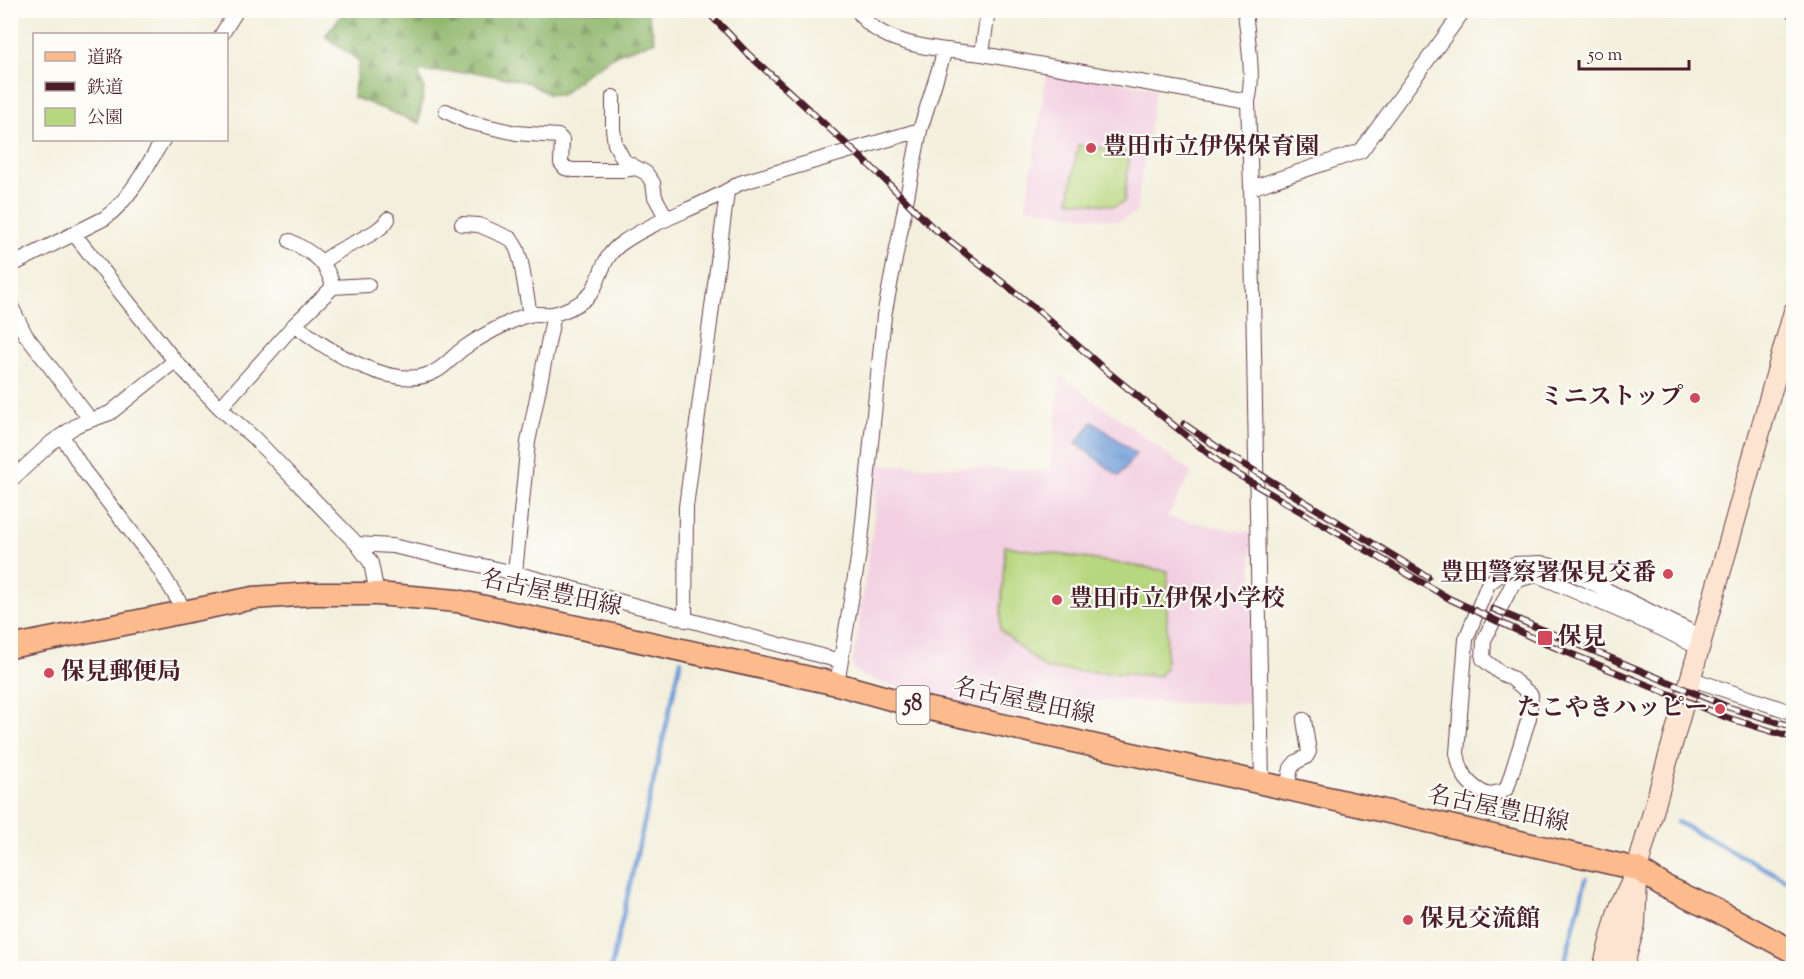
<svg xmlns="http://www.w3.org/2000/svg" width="1804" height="979" viewBox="0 0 1804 979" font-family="'Sorts Mill Goudy','Noto Serif JP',serif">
<defs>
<pattern id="forest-firs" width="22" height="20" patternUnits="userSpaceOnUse" patternTransform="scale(1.5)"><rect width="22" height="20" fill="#91b86e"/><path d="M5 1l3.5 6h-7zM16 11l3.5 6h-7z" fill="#78955b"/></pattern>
<pattern id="water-ripples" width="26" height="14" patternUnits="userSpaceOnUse" patternTransform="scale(1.5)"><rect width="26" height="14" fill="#6f9dd8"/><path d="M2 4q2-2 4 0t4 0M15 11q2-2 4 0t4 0" fill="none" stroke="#5d7faf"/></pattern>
</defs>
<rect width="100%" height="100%" fill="#fdfcf7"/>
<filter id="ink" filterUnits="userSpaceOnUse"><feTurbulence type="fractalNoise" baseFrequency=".0167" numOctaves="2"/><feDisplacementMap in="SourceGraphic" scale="12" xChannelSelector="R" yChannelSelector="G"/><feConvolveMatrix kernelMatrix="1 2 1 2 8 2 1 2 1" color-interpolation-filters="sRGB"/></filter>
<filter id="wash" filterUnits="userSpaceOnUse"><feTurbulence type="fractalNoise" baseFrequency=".008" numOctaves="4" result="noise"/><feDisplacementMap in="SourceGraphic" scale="24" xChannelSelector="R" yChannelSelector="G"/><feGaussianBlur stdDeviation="1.35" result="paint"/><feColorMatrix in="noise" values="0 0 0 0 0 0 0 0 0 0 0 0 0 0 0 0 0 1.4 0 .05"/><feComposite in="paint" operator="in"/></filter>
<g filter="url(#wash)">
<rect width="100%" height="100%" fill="#f3efdc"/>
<!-- built -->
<path fill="#f2cfe1" d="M 1047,70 L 1156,88 L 1136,213 L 1117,221 L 1026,207 Z
M 1060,375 L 1192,472 L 1167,517 L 1250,533 L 1257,704 L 1059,700 L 1026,711 L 1025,720 L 862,677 L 852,666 L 874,519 L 876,464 L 1050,471 Z"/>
<!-- forest -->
<path fill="url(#forest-firs)" stroke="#6e6c4c" stroke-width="1.5" d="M 647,11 L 655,41 L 617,54 L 588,72 L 561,95 L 548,94 L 527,82 L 474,72 L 418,72 L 424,88 L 419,123 L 353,97 L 359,61 L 325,36 L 345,11 Z"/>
<!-- green -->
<path fill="#b7d77f" stroke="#807b55" stroke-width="1.5" d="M 1078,145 L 1130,152 L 1124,202 L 1115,206 L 1069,200 Z
M 1005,546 L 1168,571 L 1166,668 L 1159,676 L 1046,669 L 1000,630 Z"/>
<!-- water -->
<path fill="url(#water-ripples)" stroke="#5c5e82" stroke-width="1.5" d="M 1093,421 L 1136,454 L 1119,476 L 1076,443 Z"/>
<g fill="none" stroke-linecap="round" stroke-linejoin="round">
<!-- stream -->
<path stroke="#6f9dd8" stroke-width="4.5" d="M 1677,822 L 1794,884
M 611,968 L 681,660
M 1563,968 L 1586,879"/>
</g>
</g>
<g filter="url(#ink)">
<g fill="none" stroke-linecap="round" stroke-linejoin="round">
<defs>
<path id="street" d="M 858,10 C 877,47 946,50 982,54 L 1248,101
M 1245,10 C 1247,37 1255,75 1248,101 L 1251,188 L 1262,783
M 1791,10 L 1794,12
M 222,34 L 237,10
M 982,54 L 988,10
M 613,97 L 613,129 L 615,144 L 624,161 L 646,173 L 653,183 L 655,197 L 667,219
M 446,111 L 468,122 L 516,133 L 558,136 L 562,140 L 561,163 L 565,168 L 573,170 L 623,170 L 636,168
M 1251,188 L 1361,151 L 1464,10
M 462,224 L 479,225 L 511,239 L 517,249 L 521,262 L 530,315
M 74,234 L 175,361 L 220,408 L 254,438 L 357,544 L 371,563 L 377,594
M 290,241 C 313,253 327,261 333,287
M 323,262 C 340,245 378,237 388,219
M 10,266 L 105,218 C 131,198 146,167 163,140
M 10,304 L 25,334 L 90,419
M 295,324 L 333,287 L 368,285
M 220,408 L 295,324 C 325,350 396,394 436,371 C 447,365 454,355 464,348 C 478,338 493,330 508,323 C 514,320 522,316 529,315 C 537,313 545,315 552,314 C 561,313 578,305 585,299 C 602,286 598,259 622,243 C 658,218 703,207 740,183 L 920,130
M 62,436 L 84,471 L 154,561 L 185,611
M 10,481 L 52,442 L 77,425 L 110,413 L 175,361
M 357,544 L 392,546 L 515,573 L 840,661
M 515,573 L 528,442 L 554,314
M 685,620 L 686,507 L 727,192
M 1699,648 L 1662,629 L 1537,575 L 1521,579 L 1512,585 L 1484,640 L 1483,659 L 1499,672 L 1511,678 L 1531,695 L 1529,718 L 1507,788 L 1503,791 L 1487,795 C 1467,784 1461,776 1457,753 L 1466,639 L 1488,584 L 1514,564 L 1541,563 L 1568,571 L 1702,637
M 1692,679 L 1794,713
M 837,684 L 861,541 L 884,316 L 920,130 L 945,50
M 1287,788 L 1291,768 L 1296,762 L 1306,757 L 1309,752 L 1304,720"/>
<path id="secondary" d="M 1603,968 L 1617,914 L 1637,869 L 1794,311
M 1623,968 L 1635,924 L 1637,881"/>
<path id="primary" d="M 10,647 L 253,598 L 312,594 L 377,594 L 457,601 L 837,684 L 912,705 L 1262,783 L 1637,869 L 1666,887 L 1729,917 L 1794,952"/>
</defs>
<!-- street casing -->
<use href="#street" stroke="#633e46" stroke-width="16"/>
<!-- secondary casing -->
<use href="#secondary" stroke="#633e46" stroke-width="22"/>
<!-- primary casing -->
<use href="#primary" stroke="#633e46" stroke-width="25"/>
<!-- street -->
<use href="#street" stroke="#fff" stroke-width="14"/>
<!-- secondary -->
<use href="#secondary" stroke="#fde4d1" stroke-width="20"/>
<!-- primary -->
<use href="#primary" stroke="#fbbb8d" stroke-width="22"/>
<defs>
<path id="rail" d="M 706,10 L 747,53 L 880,175 L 931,226 L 1040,312 L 1103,368 L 1225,467 L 1450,599 L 1542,642 L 1728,718 L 1794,738
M 1184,424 L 1230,456 L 1428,577
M 1493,609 L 1728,707 L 1794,727"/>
</defs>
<!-- rail casing -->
<use href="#rail" stroke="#4a1f2b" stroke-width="7"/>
<!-- rail -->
<use href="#rail" stroke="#fdfcf7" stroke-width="4.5" stroke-dasharray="14" stroke-linecap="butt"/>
</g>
</g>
<!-- markers -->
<g fill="#d1495b" stroke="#fdfcf7" stroke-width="2">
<circle cx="1091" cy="148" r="6"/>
<circle cx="1695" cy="398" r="6"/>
<circle cx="1668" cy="574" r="6"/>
<circle cx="1057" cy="600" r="6"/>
<rect x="1537" y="630" width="16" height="16" rx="3"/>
<circle cx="49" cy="673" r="6"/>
<circle cx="1720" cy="709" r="6"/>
<circle cx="1408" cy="920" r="6"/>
</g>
<g text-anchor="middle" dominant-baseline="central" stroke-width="4.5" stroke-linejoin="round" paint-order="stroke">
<!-- shield labels -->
<rect fill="#fdfcf7" stroke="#806168" stroke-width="1.5" x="896.5" y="686" width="33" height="38" rx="4.5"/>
<g font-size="22" font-weight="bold" fill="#4a1f2b">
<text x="913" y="705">58</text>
</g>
<!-- poi labels -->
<g font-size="24" font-weight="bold" fill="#4a1f2b" stroke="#fdfcf7" text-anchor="start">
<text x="1103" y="148">豊田市立伊保保育園</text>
<text x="1683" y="398" text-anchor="end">ミニストップ</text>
<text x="1656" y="574" text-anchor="end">豊田警察署保見交番</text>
<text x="1069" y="600">豊田市立伊保小学校</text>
<text x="1558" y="638">保見</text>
<text x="61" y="673">保見郵便局</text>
<text x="1708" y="709" text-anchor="end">たこやきハッピー</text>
<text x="1420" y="920">保見交流館</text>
</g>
<!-- street labels -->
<g font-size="24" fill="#4a1f2b" stroke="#fdfcf7">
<text transform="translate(551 594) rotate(12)">名古屋豊田線</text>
<text transform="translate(1024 702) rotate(12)">名古屋豊田線</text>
<text transform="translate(1498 810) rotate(12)">名古屋豊田線</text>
</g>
</g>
<!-- margin -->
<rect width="1804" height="979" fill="none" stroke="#fdfcf7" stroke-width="36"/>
<!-- legend -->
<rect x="33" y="33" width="195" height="108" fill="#fdfcf7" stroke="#b5a4a5" stroke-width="1.5"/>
<rect x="45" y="52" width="30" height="9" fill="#fbbb8d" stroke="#b5a4a5" stroke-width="1.5"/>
<text x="87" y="63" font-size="18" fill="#4a1f2b">道路</text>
<rect x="45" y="82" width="30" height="9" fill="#4a1f2b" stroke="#b5a4a5" stroke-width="1.5"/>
<text x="87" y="93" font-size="18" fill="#4a1f2b">鉄道</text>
<rect x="45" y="108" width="30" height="18" fill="#b7d77f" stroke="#b5a4a5" stroke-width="1.5"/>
<text x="87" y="123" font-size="18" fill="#4a1f2b">公園</text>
<!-- scale -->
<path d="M1579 60v9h110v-9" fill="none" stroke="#4a1f2b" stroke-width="3"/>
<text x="1588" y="60" font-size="18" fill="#4a1f2b" stroke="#fdfcf7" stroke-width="4.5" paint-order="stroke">50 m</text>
</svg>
